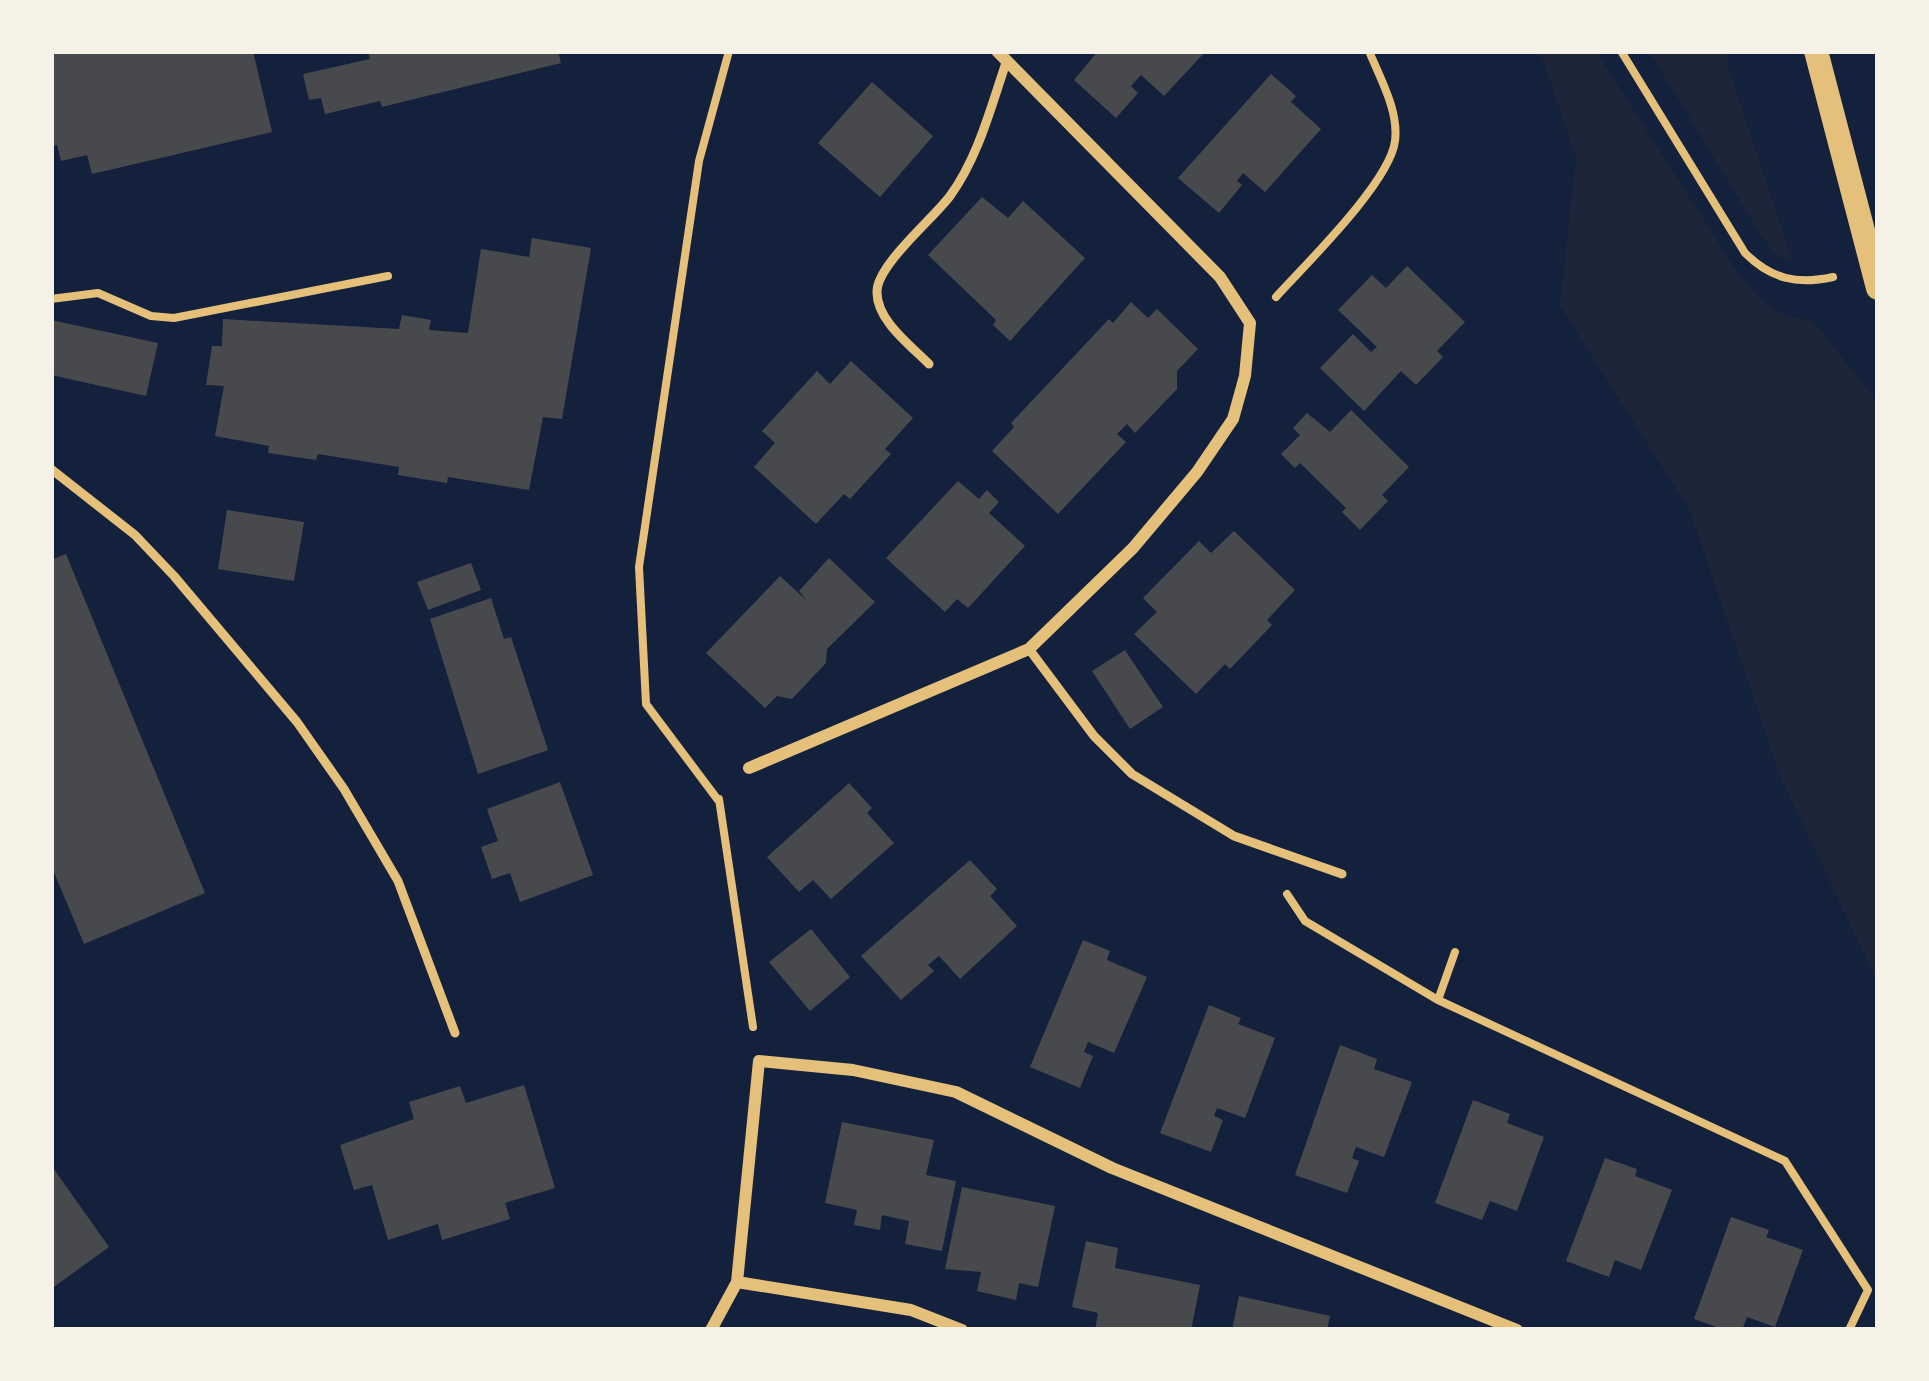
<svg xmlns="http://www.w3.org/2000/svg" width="1929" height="1381" viewBox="0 0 1929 1381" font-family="Barlow,sans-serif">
<rect width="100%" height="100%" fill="#14213d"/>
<!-- green -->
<path fill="#1d2539" d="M 1540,51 L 1596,51 L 1741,278 L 1765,303 L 1788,316 L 1813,321 L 1872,395 L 1878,409 L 1878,983 L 1782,781 L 1689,509 L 1560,306 L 1576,158 Z
M 1649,51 L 1728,51 L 1728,66 L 1792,261 L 1778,257 L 1762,237 Z"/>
<!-- building -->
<path fill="#48494c" d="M 51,51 L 253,51 L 272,132 L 92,174 L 87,155 L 61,161 L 57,145 L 51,147 Z
M 368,51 L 558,51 L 561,63 L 382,107 L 380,101 L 325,114 L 321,98 L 309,100 L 303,74 L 370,59 Z
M 1098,51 L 1206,51 L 1164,96 L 1141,75 L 1131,86 L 1138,93 L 1116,118 L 1074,80 Z
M 1271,74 L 1296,96 L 1291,102 L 1321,129 L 1265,192 L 1243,173 L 1237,181 L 1242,185 L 1219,213 L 1178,178 Z
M 872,82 L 933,136 L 880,197 L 818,143 Z
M 982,197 L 1008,218 L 1023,201 L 1085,258 L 1010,341 L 993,325 L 996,320 L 928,255 Z
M 532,238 L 591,248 L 562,419 L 543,417 L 529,490 L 448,477 L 447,483 L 398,475 L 399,467 L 318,454 L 316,460 L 268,453 L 269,446 L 215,436 L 224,386 L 206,385 L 212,346 L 222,346 L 223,319 L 399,329 L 402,315 L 431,320 L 429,330 L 468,333 L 481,249 L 529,257 Z
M 1407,266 L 1465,322 L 1437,351 L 1443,357 L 1416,385 L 1401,371 L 1364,411 L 1320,368 L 1353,334 L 1371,352 L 1377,347 L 1338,310 L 1372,275 L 1386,288 Z
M 1131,302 L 1148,318 L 1157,309 L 1198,349 L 1177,371 L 1177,389 L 1135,433 L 1127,424 L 1117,434 L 1126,442 L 1058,514 L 992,451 L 1014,427 L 1011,423 L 1109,319 L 1113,323 Z
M 51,320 L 158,343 L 146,396 L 51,375 Z
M 851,361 L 913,418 L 885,449 L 891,454 L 850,499 L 844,494 L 816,524 L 754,467 L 775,443 L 762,431 L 817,371 L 830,384 Z
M 1351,410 L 1409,467 L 1382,495 L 1388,501 L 1360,530 L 1342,512 L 1346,508 L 1300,463 L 1295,468 L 1281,454 L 1300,435 L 1293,428 L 1307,413 L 1330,432 Z
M 958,481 L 979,499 L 987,490 L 999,502 L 989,513 L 1025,546 L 968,608 L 957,599 L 945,612 L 886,558 Z
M 227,510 L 304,522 L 294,581 L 218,569 Z
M 1234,531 L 1295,590 L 1267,620 L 1272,625 L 1230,669 L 1225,664 L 1196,694 L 1134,634 L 1157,612 L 1143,598 L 1199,541 L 1211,553 Z
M 66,554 L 205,893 L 84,944 L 51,865 L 51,560 Z
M 829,558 L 875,602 L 827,649 L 826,663 L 792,699 L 777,696 L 765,708 L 706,653 L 780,576 L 806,600 L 799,591 Z
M 471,563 L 481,590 L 428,610 L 417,582 Z
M 491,598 L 504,639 L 511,637 L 548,750 L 478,774 L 430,619 Z
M 1125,650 L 1163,707 L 1130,729 L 1092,671 Z
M 560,782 L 593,875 L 520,902 L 510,873 L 492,879 L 481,847 L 498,841 L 487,809 Z
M 849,783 L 872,808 L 867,813 L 894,843 L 831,899 L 813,880 L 799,892 L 767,857 Z
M 970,860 L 997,889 L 990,896 L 1017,926 L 960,979 L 939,956 L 928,965 L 934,971 L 901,1000 L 861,956 Z
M 811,929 L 850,977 L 810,1011 L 769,962 Z
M 1083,940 L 1110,951 L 1107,960 L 1147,977 L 1114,1053 L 1088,1042 L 1084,1052 L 1093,1056 L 1080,1088 L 1030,1067 Z
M 1209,1005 L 1241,1018 L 1238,1024 L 1275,1038 L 1245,1118 L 1217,1108 L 1214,1116 L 1223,1120 L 1211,1152 L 1160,1133 Z
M 1340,1045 L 1377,1059 L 1374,1069 L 1412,1082 L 1384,1157 L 1356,1147 L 1352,1158 L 1359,1161 L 1347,1193 L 1295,1175 Z
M 524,1085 L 555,1188 L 505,1203 L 510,1219 L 442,1240 L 438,1224 L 388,1240 L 372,1185 L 354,1190 L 340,1145 L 414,1119 L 409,1102 L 460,1086 L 466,1103 Z
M 1473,1100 L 1510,1114 L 1507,1123 L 1544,1137 L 1517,1211 L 1490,1201 L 1482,1220 L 1435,1203 Z
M 842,1122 L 934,1140 L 926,1175 L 956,1181 L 942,1251 L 905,1244 L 909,1221 L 882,1215 L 880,1230 L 854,1225 L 857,1210 L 825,1203 Z
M 1605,1158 L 1637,1169 L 1635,1176 L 1672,1190 L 1641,1270 L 1615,1260 L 1609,1277 L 1566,1261 Z
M 51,1165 L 109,1247 L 51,1289 Z
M 962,1187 L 1055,1206 L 1038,1287 L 1019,1283 L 1016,1300 L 977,1291 L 981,1272 L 945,1269 Z
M 1731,1217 L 1769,1230 L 1766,1237 L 1803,1250 L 1775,1327 L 1747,1317 L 1742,1330 L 1725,1330 L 1694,1319 Z
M 1086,1241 L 1118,1248 L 1115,1268 L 1200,1285 L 1191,1330 L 1095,1330 L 1098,1313 L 1072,1307 Z
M 1239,1296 L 1330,1316 L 1327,1330 L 1232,1330 Z"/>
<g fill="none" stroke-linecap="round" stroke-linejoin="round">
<!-- path -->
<path stroke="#e5c07b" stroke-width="8" d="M 1621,51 L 1745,253 C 1771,279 1797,285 1833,277
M 1276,297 C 1306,264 1390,182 1395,141 C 1399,111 1380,78 1369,51
M 51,299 L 98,293 L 151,316 L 174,318 L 388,276
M 719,799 L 753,1027
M 718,800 L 646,704 L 639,567 L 699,161 L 729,51
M 1287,894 L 1305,921 L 1438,1000 L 1785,1161 L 1868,1290 L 1849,1330
M 1438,1000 L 1455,952"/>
<!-- service -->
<path stroke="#e5c07b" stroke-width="9" d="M 929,364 C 910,345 876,320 877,291 C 878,264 933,219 950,196 C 979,156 991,106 1007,60
M 51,469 L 135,535 L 174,576 L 297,722 L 344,789 L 398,881 L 455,1033
M 1029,649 L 1094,736 L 1132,774 L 1234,836 L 1342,874"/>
<!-- minor -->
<path stroke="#e5c07b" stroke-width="12" d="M 749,768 L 1029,649 L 1133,548 L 1197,472 L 1233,419 L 1245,376 L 1250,323 L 1220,277 L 997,51
M 737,1282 L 911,1310 L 962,1330
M 711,1330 L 737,1282 L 759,1061 L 853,1070 L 956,1092 L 1112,1168 L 1517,1330"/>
<!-- secondary -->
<path stroke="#e5c07b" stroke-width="24" d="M 1816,51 L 1878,288"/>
</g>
<!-- border -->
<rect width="1929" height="1381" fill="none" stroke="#f6f1e7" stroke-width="108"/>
</svg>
